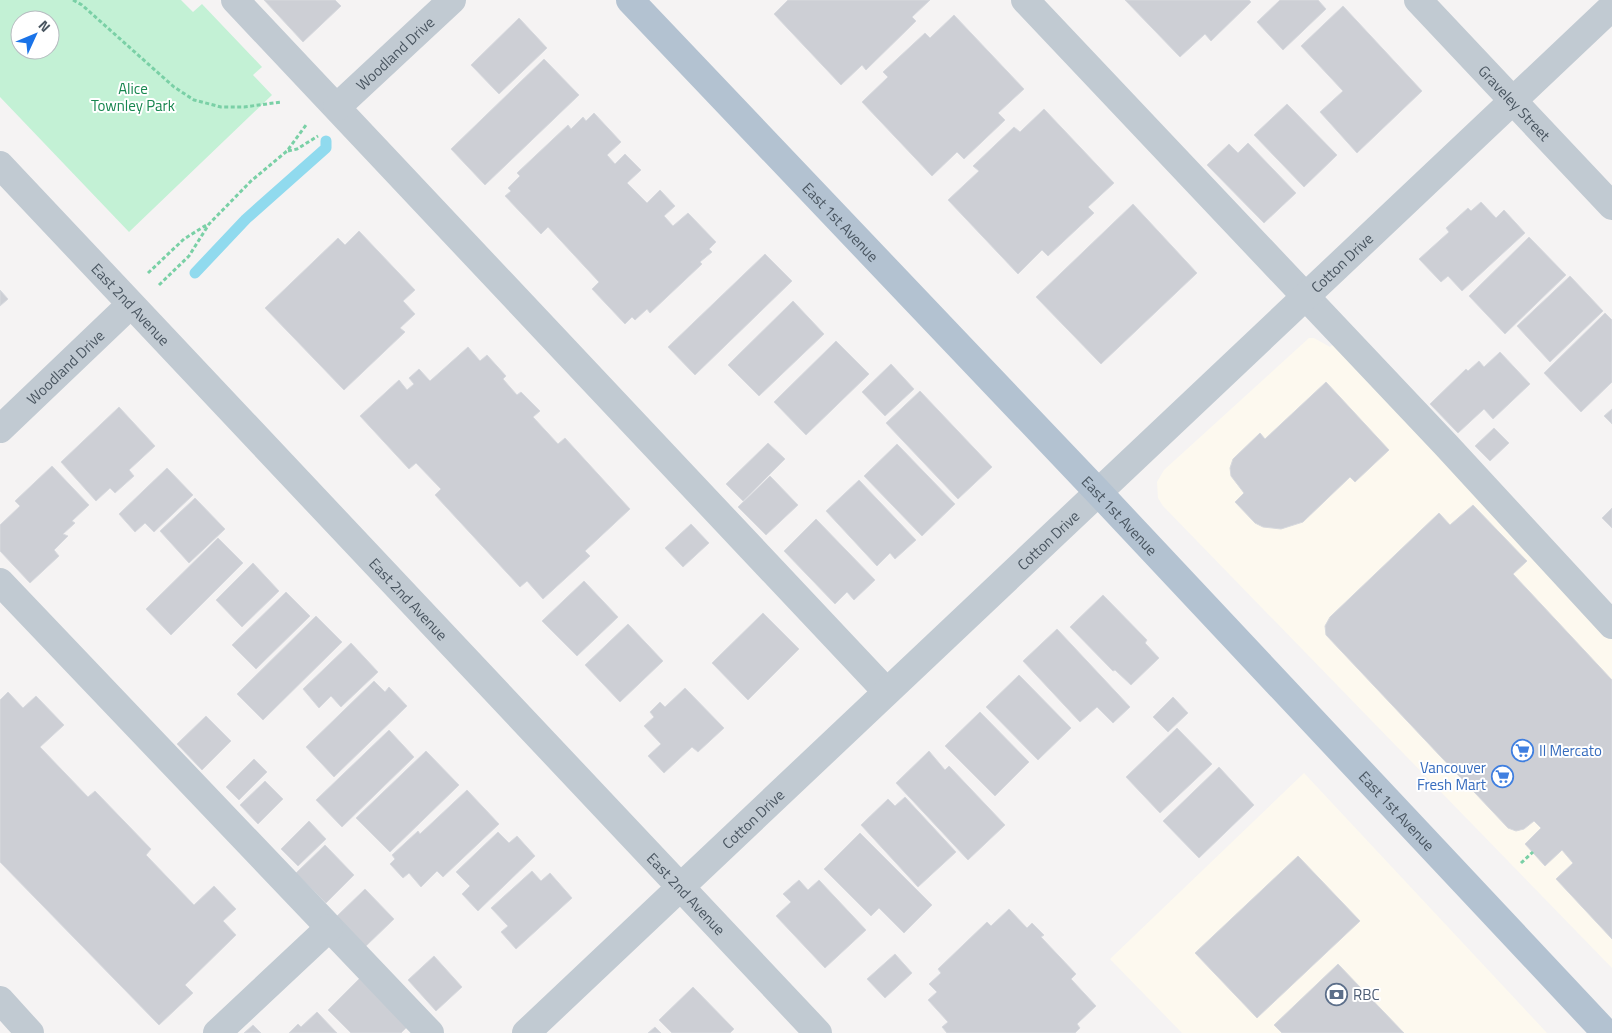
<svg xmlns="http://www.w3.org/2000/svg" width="1612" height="1033" viewBox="0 0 1612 1033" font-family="'Titillium Web',sans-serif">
<rect width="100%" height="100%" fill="#f5f3f3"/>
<!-- commercial -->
<path fill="#fdf9ef" d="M 1342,336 L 1612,625 L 1612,968 L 1163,506 L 1158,498 L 1157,482 L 1164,470 L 1309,338 L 1314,338 L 1330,347 Z
M 1304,773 L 1547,1033 L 1182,1033 L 1110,959 Z"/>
<!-- green -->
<path fill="#c3f1d5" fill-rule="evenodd" d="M 0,0 L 181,0 L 193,12 L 202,4 L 262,67 L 253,75 L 272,95 L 129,232 L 0,97 ZM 20,20 L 50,20 L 50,50 L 20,50 Z"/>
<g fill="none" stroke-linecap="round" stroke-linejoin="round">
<!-- stream -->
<path stroke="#90daee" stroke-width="11" d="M 195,273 L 246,219 L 326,148 L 326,141"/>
</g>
<!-- building -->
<path fill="#cdcfd5" stroke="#d7d9de" d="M 264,0 L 335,0 L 341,6 L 303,42 Z
M 788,0 L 930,0 L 912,17 L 916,21 L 866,70 L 862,65 L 841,85 L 774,14 Z
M 1125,0 L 1249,0 L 1251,2 L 1211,41 L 1205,34 L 1180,57 Z
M 1280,0 L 1318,0 L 1326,9 L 1283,50 L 1257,22 Z
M 1343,6 L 1422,91 L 1357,153 L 1320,112 L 1343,91 L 1301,46 Z
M 954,15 L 1024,89 L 998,113 L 1005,120 L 964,159 L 957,152 L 932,176 L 862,102 L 888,77 L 883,72 L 925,33 L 930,38 Z
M 519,18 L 547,48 L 499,94 L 471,65 Z
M 544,59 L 579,95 L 485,185 L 451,149 Z
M 1287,104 L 1337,155 L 1304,187 L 1254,135 Z
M 1044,109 L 1114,183 L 1088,207 L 1094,213 L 1048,256 L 1042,250 L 1018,274 L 948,200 L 979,171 L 973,166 L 1014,127 L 1020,132 Z
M 594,113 L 621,142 L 607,155 L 615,164 L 625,154 L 641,170 L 627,183 L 647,203 L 660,190 L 675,206 L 664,216 L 673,226 L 688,213 L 716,242 L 709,249 L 712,252 L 700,262 L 702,264 L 650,313 L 647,309 L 635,320 L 632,317 L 625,324 L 592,289 L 599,282 L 548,227 L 541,234 L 505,196 L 511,191 L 508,188 L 520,176 L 517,173 L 568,125 L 571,129 L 583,117 L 586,121 Z
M 1248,143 L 1296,193 L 1264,223 L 1207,165 L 1229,144 L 1238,153 Z
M 1481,202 L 1496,218 L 1504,210 L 1525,233 L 1462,291 L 1448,276 L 1441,282 L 1419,259 L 1449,232 L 1446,228 L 1468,208 L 1471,211 Z
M 1133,204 L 1197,273 L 1101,364 L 1036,297 Z
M 359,231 L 415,290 L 403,301 L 415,314 L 400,328 L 405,332 L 344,390 L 265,308 L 338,238 L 345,245 Z
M 1529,237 L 1566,275 L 1505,334 L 1469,296 Z
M 765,254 L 792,281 L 695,375 L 668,347 Z
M 1570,276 L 1603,311 L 1550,362 L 1517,326 Z
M 0,290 L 8,299 L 0,306 Z
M 793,301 L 824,334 L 759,396 L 728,365 Z
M 1605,313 L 1612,320 L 1612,382 L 1581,412 L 1544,373 Z
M 836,341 L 869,374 L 806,435 L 774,402 Z
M 468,347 L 480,361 L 487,355 L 506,376 L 503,379 L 517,395 L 521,392 L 540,411 L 533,417 L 558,444 L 565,438 L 630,509 L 585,551 L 590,556 L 543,599 L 527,581 L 520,587 L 435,495 L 441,489 L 416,463 L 409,469 L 360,416 L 399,380 L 407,390 L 414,384 L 409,378 L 419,369 L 430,381 Z
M 1500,352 L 1530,384 L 1493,419 L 1484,409 L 1458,433 L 1430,404 L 1466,369 L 1468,371 L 1479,361 L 1484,367 Z
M 891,364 L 914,389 L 885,416 L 862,392 Z
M 1326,382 L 1389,450 L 1355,482 L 1350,477 L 1303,522 L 1281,529 L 1263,527 L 1255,523 L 1235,502 L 1244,493 L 1231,476 L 1230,468 L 1233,459 L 1260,433 L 1265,439 Z
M 920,391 L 992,467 L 958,499 L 886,423 Z
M 119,407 L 155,446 L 129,470 L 134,476 L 115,493 L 110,488 L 96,501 L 61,462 Z
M 1612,409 L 1612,424 L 1604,416 Z
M 1494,428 L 1509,443 L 1490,461 L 1475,446 Z
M 768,443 L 785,459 L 743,501 L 726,484 Z
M 897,444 L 955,504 L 922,536 L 864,476 Z
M 52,466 L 89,505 L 72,521 L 75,523 L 63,534 L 68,536 L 54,550 L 59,556 L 30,583 L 0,551 L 0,525 L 20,506 L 15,501 Z
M 167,468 L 193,495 L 154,532 L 145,523 L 135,532 L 119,514 Z
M 770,476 L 798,505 L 766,535 L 738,507 Z
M 859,480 L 916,540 L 895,559 L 890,553 L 877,566 L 826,511 Z
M 195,498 L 225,529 L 189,563 L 160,531 Z
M 1473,505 L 1527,561 L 1513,574 L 1612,680 L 1612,939 L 1556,879 L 1573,863 L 1562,850 L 1545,866 L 1525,844 L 1541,828 L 1534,821 L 1524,829 L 1516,831 L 1508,828 L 1326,635 L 1325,626 L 1330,617 L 1439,513 L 1450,525 Z
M 1612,508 L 1612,528 L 1602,518 Z
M 816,519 L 875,580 L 854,600 L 847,592 L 835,604 L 784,551 Z
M 691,524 L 709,543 L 683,567 L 665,548 Z
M 218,538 L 243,563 L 171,635 L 146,609 Z
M 253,563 L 279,591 L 242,627 L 216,600 Z
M 584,581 L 618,617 L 577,656 L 542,621 Z
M 286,592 L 310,616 L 256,669 L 232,645 Z
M 1103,595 L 1147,640 L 1145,643 L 1159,658 L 1131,685 L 1115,670 L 1113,671 L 1070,627 Z
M 763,613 L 799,649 L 748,700 L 712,663 Z
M 316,616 L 342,642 L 263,720 L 237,694 Z
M 628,624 L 663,661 L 620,702 L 585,665 Z
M 1057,629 L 1130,707 L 1113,723 L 1097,707 L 1080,722 L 1023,661 Z
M 351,643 L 378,672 L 341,707 L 331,696 L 319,708 L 303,689 Z
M 1019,675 L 1071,728 L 1038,760 L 986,707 Z
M 374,681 L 385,692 L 389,687 L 407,706 L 334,777 L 306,747 Z
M 685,688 L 724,728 L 698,752 L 692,747 L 664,773 L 648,756 L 661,744 L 644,726 L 654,717 L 650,712 L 660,702 L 665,707 Z
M 8,692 L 23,708 L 36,696 L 64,725 L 40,747 L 88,797 L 95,791 L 151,849 L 146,855 L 194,905 L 214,886 L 236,909 L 223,921 L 236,935 L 185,985 L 193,993 L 159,1025 L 0,862 L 0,700 Z
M 1173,697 L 1188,713 L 1168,732 L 1153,717 Z
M 980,712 L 1029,762 L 995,796 L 945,746 Z
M 206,716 L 231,741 L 202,770 L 177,744 Z
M 1177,728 L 1212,764 L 1160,813 L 1126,777 Z
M 389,730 L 414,757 L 342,827 L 316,800 Z
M 426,751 L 459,785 L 390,852 L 356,818 Z
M 929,751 L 945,770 L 949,766 L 1005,825 L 968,860 L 896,783 Z
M 254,759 L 267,772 L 239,800 L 226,787 Z
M 1219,767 L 1254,805 L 1199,858 L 1163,821 Z
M 265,781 L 283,799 L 258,824 L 240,805 Z
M 467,790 L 499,824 L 443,877 L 437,871 L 421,887 L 409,873 L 403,878 L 390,864 L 395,859 L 392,855 L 418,831 L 420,834 Z
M 905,797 L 956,852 L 918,887 L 861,825 L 888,799 L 895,806 Z
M 309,821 L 326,839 L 298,866 L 281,849 Z
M 498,832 L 509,843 L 517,836 L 535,856 L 478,911 L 462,894 L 470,886 L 456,872 Z
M 860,833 L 932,905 L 904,933 L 879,908 L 871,916 L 824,869 Z
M 325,845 L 354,875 L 326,903 L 296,873 Z
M 1298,856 L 1360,921 L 1257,1018 L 1195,953 Z
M 532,871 L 541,881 L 550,873 L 572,898 L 516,949 L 501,932 L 508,926 L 491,908 Z
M 799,880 L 808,890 L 819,880 L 866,930 L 825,968 L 776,916 L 791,902 L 783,894 Z
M 365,889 L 394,919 L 365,947 L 336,917 Z
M 1009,909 L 1027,928 L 1032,923 L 1044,935 L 1041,937 L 1076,974 L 1071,979 L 1096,1006 L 1077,1024 L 1080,1028 L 1075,1033 L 947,1033 L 942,1027 L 948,1022 L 928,1000 L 937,992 L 929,984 L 941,973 L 938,969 L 987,922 L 991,926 Z
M 895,954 L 912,973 L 885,998 L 867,979 Z
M 434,956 L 462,987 L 436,1011 L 408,980 Z
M 1338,964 L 1404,1033 L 1282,1033 L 1274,1025 Z
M 361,977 L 408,1026 L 401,1033 L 351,1033 L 328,1010 Z
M 693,987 L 734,1029 L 730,1033 L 672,1033 L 659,1020 Z
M 317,1012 L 337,1033 L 289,1033 L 298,1024 L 301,1027 Z
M 253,1025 L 261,1033 L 244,1033 Z
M 655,1027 L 661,1033 L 648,1033 Z"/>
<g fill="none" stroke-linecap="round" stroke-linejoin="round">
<!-- path -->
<path stroke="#7ad0a6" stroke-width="3" stroke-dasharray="4 2.5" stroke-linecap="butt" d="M 73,0 L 82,5 L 174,87 L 194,100 L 221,107 L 244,107 L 281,102
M 288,151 L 297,149 L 318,136
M 148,273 L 184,239 L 208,224
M 159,285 L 189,256 L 209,224 L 251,181 L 287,151 L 306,125
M 1521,863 L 1533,852"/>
<!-- minor -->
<g stroke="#c1cad2" stroke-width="28">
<path d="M 235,0 L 886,691"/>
<path d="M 1025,0 L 1446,445 L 1612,625"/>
<path id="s1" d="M 1418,0 L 1612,206"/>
<path id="s2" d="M 337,107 L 452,0"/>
<path id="s3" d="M 0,165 L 818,1033"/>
<path id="s4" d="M 0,429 L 130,305"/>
<path d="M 0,582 L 430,1033"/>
<path d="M 0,1000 L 30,1033"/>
<path d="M 217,1033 L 329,928"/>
<path id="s5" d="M 526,1033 L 1612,7"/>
</g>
<!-- major -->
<path stroke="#b3c2d1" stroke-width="28" id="s6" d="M 630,0 L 1099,493 L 1606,1033"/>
</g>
<!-- icons -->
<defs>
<symbol id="supermarket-ring" viewBox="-11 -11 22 22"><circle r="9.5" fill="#fff" stroke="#3f7fe0" stroke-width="1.5"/><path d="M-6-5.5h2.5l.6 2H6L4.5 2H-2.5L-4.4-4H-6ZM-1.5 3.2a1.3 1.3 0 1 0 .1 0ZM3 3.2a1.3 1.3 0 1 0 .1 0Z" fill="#3f7fe0"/></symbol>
<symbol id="bank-ring" viewBox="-11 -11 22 22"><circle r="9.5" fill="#fff" stroke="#5c6f8a" stroke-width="1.5"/><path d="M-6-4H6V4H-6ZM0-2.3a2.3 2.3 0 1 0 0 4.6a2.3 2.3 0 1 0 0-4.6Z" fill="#5c6f8a"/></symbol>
</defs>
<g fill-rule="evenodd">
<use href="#supermarket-ring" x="1510" y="738" width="25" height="25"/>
<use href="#supermarket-ring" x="1490" y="764" width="25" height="25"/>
<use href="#bank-ring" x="1324" y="982" width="25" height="25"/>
</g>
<g text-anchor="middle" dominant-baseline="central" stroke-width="4" stroke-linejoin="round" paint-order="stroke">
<!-- street labels -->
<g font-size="15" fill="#4a5661" stroke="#fff">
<text stroke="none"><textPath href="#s2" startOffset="79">Woodland Drive</textPath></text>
<text stroke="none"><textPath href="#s1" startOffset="141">Graveley Street</textPath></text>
<text stroke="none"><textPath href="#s6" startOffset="306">East 1st Avenue</textPath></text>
<text stroke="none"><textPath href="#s5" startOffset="1122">Cotton Drive</textPath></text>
<text stroke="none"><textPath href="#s3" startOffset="191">East 2nd Avenue</textPath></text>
<text stroke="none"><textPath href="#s4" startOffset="90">Woodland Drive</textPath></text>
<text stroke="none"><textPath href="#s6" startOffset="711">East 1st Avenue</textPath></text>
<text stroke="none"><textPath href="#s5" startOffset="718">Cotton Drive</textPath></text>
<text stroke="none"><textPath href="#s3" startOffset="596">East 2nd Avenue</textPath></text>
<text stroke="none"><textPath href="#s6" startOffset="1116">East 1st Avenue</textPath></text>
<text stroke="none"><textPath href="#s5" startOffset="312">Cotton Drive</textPath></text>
<text stroke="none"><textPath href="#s3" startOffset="1001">East 2nd Avenue</textPath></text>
</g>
<!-- park labels -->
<g font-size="15" fill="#17864f" stroke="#fff">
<text x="133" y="88">Alice<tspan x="133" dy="17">Townley Park</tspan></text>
</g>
<!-- shop labels -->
<g font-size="15" fill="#366cbe" stroke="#fff" text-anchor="start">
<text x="1539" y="750">Il Mercato</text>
<text x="1486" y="767" text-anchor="end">Vancouver<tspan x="1486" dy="17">Fresh Mart</tspan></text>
</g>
<!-- service labels -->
<g font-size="15" fill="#4e5e75" stroke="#fff" text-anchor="start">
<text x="1353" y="994">RBC</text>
</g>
</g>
<!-- north arrow -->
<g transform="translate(35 35) rotate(46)"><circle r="24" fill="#ffffff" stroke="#b7bbc0"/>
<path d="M0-4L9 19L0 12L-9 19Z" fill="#1a73e8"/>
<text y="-8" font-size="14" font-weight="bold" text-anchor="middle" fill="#4a5661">N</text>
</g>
</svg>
